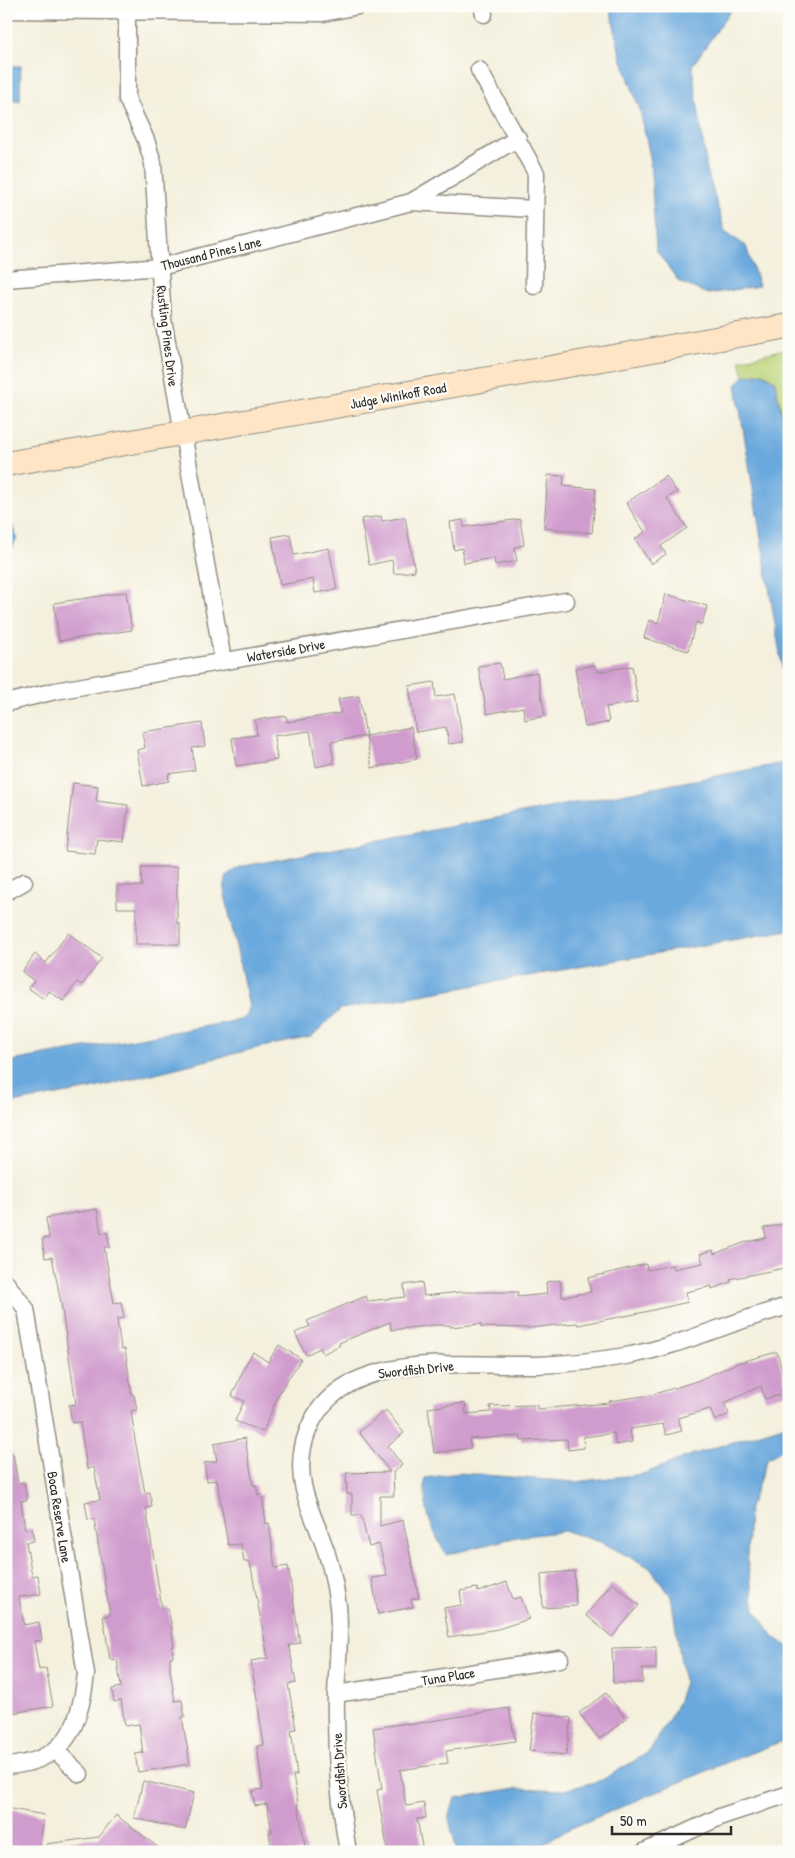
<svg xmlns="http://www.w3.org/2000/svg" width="795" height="1858" viewBox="0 0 795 1858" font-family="'Patrick Hand',sans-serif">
<rect width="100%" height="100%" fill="#fdfcf7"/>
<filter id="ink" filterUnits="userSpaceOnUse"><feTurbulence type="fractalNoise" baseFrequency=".02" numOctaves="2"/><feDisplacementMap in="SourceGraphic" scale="10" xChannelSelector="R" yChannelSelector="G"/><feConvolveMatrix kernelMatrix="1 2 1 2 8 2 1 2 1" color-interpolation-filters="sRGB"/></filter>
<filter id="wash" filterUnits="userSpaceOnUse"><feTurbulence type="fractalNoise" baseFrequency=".0096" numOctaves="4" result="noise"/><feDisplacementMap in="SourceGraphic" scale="20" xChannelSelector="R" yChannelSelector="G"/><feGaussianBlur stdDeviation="1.12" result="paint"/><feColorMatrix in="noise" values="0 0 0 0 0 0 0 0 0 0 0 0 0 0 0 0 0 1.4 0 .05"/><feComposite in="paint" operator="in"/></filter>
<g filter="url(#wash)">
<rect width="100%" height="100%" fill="#f4f0dd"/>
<!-- green -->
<path fill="#bcd479" stroke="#748052" d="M 789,348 L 789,450 L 775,381 L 763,373 L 744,376 L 740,360 Z"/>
<!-- water -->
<path fill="#6ba9dd" stroke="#4b6a84" d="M 610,6 L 734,6 L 692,66 L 707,170 L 725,232 L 746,246 L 759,286 L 708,294 L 679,282 L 656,250 L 650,157 L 640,110 L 620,55 Z
M 6,66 L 21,66 L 20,101 L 6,101 Z
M 763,373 L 775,381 L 789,450 L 789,710 L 736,385 L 744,376 Z
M 6,524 L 11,524 L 17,538 L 10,552 L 6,553 Z
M 789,762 L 789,930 L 341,1009 L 311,1037 L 257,1048 L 91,1089 L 6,1104 L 6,1062 L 240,1020 L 247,1015 L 249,1007 L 224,890 L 227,875 L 239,867 Z
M 789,1424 L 789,1446 L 768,1458 L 749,1508 L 747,1560 L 755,1609 L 774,1637 L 789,1647 L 789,1741 L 777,1743 L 728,1762 L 569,1829 L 531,1852 L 457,1852 L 449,1819 L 455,1798 L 517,1788 L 564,1790 L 602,1780 L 649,1752 L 675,1709 L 684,1682 L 671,1596 L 649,1567 L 603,1543 L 566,1531 L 517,1537 L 446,1555 C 430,1525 424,1513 425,1478 L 459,1473 L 575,1482 L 643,1474 L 691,1455 Z"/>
<g id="blocks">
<!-- building -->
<path fill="#d09bcd" d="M 548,475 L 564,476 L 563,486 L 596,489 L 592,533 L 544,528 Z
M 666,476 L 677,492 L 667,498 L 687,528 L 661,546 L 666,554 L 651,564 L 635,539 L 645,532 L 626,503 Z
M 381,516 L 382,521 L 405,517 L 415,571 L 394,574 L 392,560 L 369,565 L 361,519 Z
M 520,519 L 524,545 L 514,547 L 517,561 L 495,565 L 494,558 L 464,563 L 462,548 L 454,550 L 450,522 L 463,520 L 464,527 Z
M 290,534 L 294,555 L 329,548 L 337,589 L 315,593 L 313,579 L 280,585 L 272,537 Z
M 126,592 L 132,630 L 59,641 L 54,603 Z
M 666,594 L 707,606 L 702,624 L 696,622 L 688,651 L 644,638 L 649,620 L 658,623 Z
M 500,663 L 503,679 L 537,672 L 545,716 L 525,720 L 523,707 L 487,714 L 478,666 Z
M 595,665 L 597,672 L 632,666 L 638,702 L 606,707 L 609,722 L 585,727 L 575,668 Z
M 434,682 L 436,697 L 455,694 L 463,742 L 449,744 L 446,727 L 416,732 L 409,686 Z
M 359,696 L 366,736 L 331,742 L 334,763 L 316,767 L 310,731 L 274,736 L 277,760 L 236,766 L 232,738 L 257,735 L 255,720 L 286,716 L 287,722 L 341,713 L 338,699 Z
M 202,723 L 205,746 L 192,748 L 195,770 L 168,774 L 169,781 L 143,786 L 137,750 L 145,748 L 142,732 Z
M 411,727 L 417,759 L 372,768 L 366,736 Z
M 73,783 L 98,786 L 96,801 L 128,805 L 124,842 L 97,839 L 95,854 L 65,851 Z
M 141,867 L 177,867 L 177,923 L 180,923 L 180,944 L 136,944 L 136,908 L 117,908 L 117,886 L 142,886 Z
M 68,933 L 102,958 L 82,985 L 77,982 L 63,1001 L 49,991 L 44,999 L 28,988 L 34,981 L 22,972 L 35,954 L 46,963 Z
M 97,1209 L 101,1233 L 107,1232 L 110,1247 L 104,1247 L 114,1303 L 121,1302 L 124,1318 L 117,1319 L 121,1349 L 125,1349 L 132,1395 L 134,1395 L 137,1410 L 131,1411 L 135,1440 L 145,1493 L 150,1492 L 152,1507 L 146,1508 L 151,1540 L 162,1609 L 168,1608 L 171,1623 L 174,1647 L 172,1647 L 173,1657 L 170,1657 L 170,1671 L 175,1701 L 182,1700 L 185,1717 L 182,1717 L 190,1764 L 138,1772 L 135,1754 L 143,1753 L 139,1724 L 125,1726 L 121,1700 L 114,1702 L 112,1689 L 121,1687 L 117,1659 L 110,1660 L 103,1616 L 110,1615 L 94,1519 L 88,1520 L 85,1502 L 100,1500 L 94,1467 L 87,1469 L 80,1422 L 72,1423 L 69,1405 L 76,1404 L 61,1303 L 52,1257 L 45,1258 L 42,1239 L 49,1238 L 46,1218 Z
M 789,1223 L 789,1267 L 730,1279 L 731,1282 L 712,1289 L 712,1286 L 686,1292 L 688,1302 L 640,1313 L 578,1325 L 577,1323 L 529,1328 L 481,1327 L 481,1324 L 450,1327 L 450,1325 L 434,1325 L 391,1330 L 390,1322 L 339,1343 L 340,1345 L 323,1354 L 320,1348 L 306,1355 L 295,1333 L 310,1326 L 307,1321 L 366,1296 L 368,1301 L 405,1297 L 404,1285 L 422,1282 L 424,1296 L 460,1292 L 518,1292 L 517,1297 L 547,1294 L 546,1282 L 560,1280 L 562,1297 L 591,1292 L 588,1278 L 646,1264 L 647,1270 L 673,1265 L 673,1269 L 703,1263 L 700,1254 L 713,1250 L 714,1254 L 746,1242 L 766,1238 L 764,1228 Z
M 279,1345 L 301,1359 L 279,1393 L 263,1432 L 235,1421 L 244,1401 L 232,1396 L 245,1366 L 253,1352 L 268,1362 Z
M 777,1352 L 788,1393 L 765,1399 L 761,1386 L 724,1403 L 729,1414 L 715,1421 L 710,1409 L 678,1418 L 682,1431 L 666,1435 L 663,1424 L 630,1429 L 632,1442 L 616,1445 L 614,1433 L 583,1437 L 584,1448 L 568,1450 L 567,1439 L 521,1441 L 521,1436 L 469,1439 L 471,1448 L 434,1453 L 428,1408 L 465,1403 L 466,1414 L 491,1412 L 490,1406 L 537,1405 L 537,1409 L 610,1403 L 609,1401 L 651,1395 L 697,1381 L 737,1363 Z
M 386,1410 L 404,1433 L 388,1446 L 402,1465 L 393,1472 L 394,1496 L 380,1496 L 380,1526 L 403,1520 L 419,1598 L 411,1599 L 413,1607 L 378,1614 L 372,1578 L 387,1576 L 379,1544 L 369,1547 L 361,1515 L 352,1515 L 352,1494 L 347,1494 L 346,1473 L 390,1472 L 359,1432 Z
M 245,1438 L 253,1485 L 256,1485 L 258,1495 L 262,1494 L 266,1524 L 269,1523 L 275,1568 L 288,1566 L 300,1643 L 289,1645 L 296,1683 L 288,1684 L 296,1729 L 291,1730 L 297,1775 L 293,1775 L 306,1852 L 272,1852 L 269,1832 L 272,1832 L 267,1804 L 255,1806 L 252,1791 L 263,1789 L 257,1746 L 264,1745 L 251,1661 L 268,1658 L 250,1562 L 244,1562 L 241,1544 L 228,1545 L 217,1480 L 207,1481 L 204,1463 L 217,1461 L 214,1444 Z
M 13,1454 L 18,1483 L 24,1482 L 27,1500 L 21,1501 L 25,1529 L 32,1528 L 34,1541 L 26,1542 L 32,1576 L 38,1575 L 41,1594 L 19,1597 L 24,1625 L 39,1622 L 42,1640 L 34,1641 L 39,1670 L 46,1668 L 53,1706 L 6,1714 L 6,1455 Z
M 574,1571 L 576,1606 L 543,1608 L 541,1574 Z
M 507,1582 L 513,1599 L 521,1597 L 529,1619 L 498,1629 L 449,1637 L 444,1608 L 462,1605 L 460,1591 L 477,1588 L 478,1592 Z
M 612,1583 L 639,1605 L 612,1637 L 586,1615 Z
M 656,1647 L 656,1669 L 642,1669 L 643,1683 L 613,1683 L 612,1648 Z
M 606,1693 L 626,1719 L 599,1739 L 579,1713 Z
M 509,1708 L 515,1741 L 446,1751 L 448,1763 L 400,1770 L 406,1806 L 424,1803 L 426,1818 L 417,1819 L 423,1852 L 388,1852 L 377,1790 L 382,1789 L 373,1728 L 408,1723 L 408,1725 Z
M 534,1713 L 571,1718 L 566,1755 L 529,1751 Z
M 143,1781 L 194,1793 L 185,1830 L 134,1818 Z
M 6,1808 L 44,1815 L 39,1852 L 6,1852 Z
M 116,1815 L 164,1852 L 46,1852 L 46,1844 L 99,1837 Z"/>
</g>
</g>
<g filter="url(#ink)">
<use href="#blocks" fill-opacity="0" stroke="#908e84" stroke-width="1"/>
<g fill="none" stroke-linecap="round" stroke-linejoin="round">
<defs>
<path id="street" d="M 482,6 L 484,14
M 6,10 L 323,13 L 358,6
M 127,11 L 127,99 L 146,140 L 153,163 L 163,319 L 223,661
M 479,70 L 536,173 L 534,286
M 518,138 L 411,202 L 534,209
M 6,279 L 160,267 L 411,202
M 6,703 L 55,691 L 566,601
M 6,892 L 24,882
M 6,1283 L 26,1309 L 86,1674 C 80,1727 66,1762 6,1766
M 336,1694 L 560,1659
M 55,1750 L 80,1774
M 348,1852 C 339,1800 335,1749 336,1696 C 337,1666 341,1637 338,1606 C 335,1583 330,1559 321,1537 C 309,1506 296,1481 303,1447 C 325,1344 460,1367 536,1365 C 566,1364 596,1361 626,1356 C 682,1346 734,1320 789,1306
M 644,1852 L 722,1816 L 789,1794"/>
<path id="secondary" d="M 6,464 L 789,326"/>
</defs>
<!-- street casing -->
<use href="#street" stroke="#908e84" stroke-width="19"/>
<!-- secondary casing -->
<use href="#secondary" stroke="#908e84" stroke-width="26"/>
<!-- street -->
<use href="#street" stroke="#fff" stroke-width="16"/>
<!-- secondary -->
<use href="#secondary" stroke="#fde5c5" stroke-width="24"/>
</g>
</g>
<g text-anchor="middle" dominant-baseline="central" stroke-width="4.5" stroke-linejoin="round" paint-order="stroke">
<!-- street labels -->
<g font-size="14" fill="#2b2b2b" stroke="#fdfcf7">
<text transform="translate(211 253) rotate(-14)">Thousand Pines Lane</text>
<text transform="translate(168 336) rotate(83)">Rustling Pines Drive</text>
<text transform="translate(398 395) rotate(-10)">Judge Winikoff Road</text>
<text transform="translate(286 650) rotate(-10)">Waterside Drive</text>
<text transform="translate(416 1369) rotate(-6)">Swordfish Drive</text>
<text transform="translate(60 1517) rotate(81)">Boca Reserve Lane</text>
<text transform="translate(448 1676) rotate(-9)">Tuna Place</text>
<text transform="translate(339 1771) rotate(-94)">Swordfish Drive</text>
</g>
</g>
<!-- margin -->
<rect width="795" height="1858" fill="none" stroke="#fdfcf7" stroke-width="25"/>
<!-- scale -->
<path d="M612 1826v8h119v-8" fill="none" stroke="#2b2b2b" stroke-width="2.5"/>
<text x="620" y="1826" font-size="15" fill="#2b2b2b" stroke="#fdfcf7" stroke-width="4" paint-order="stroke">50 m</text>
</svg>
